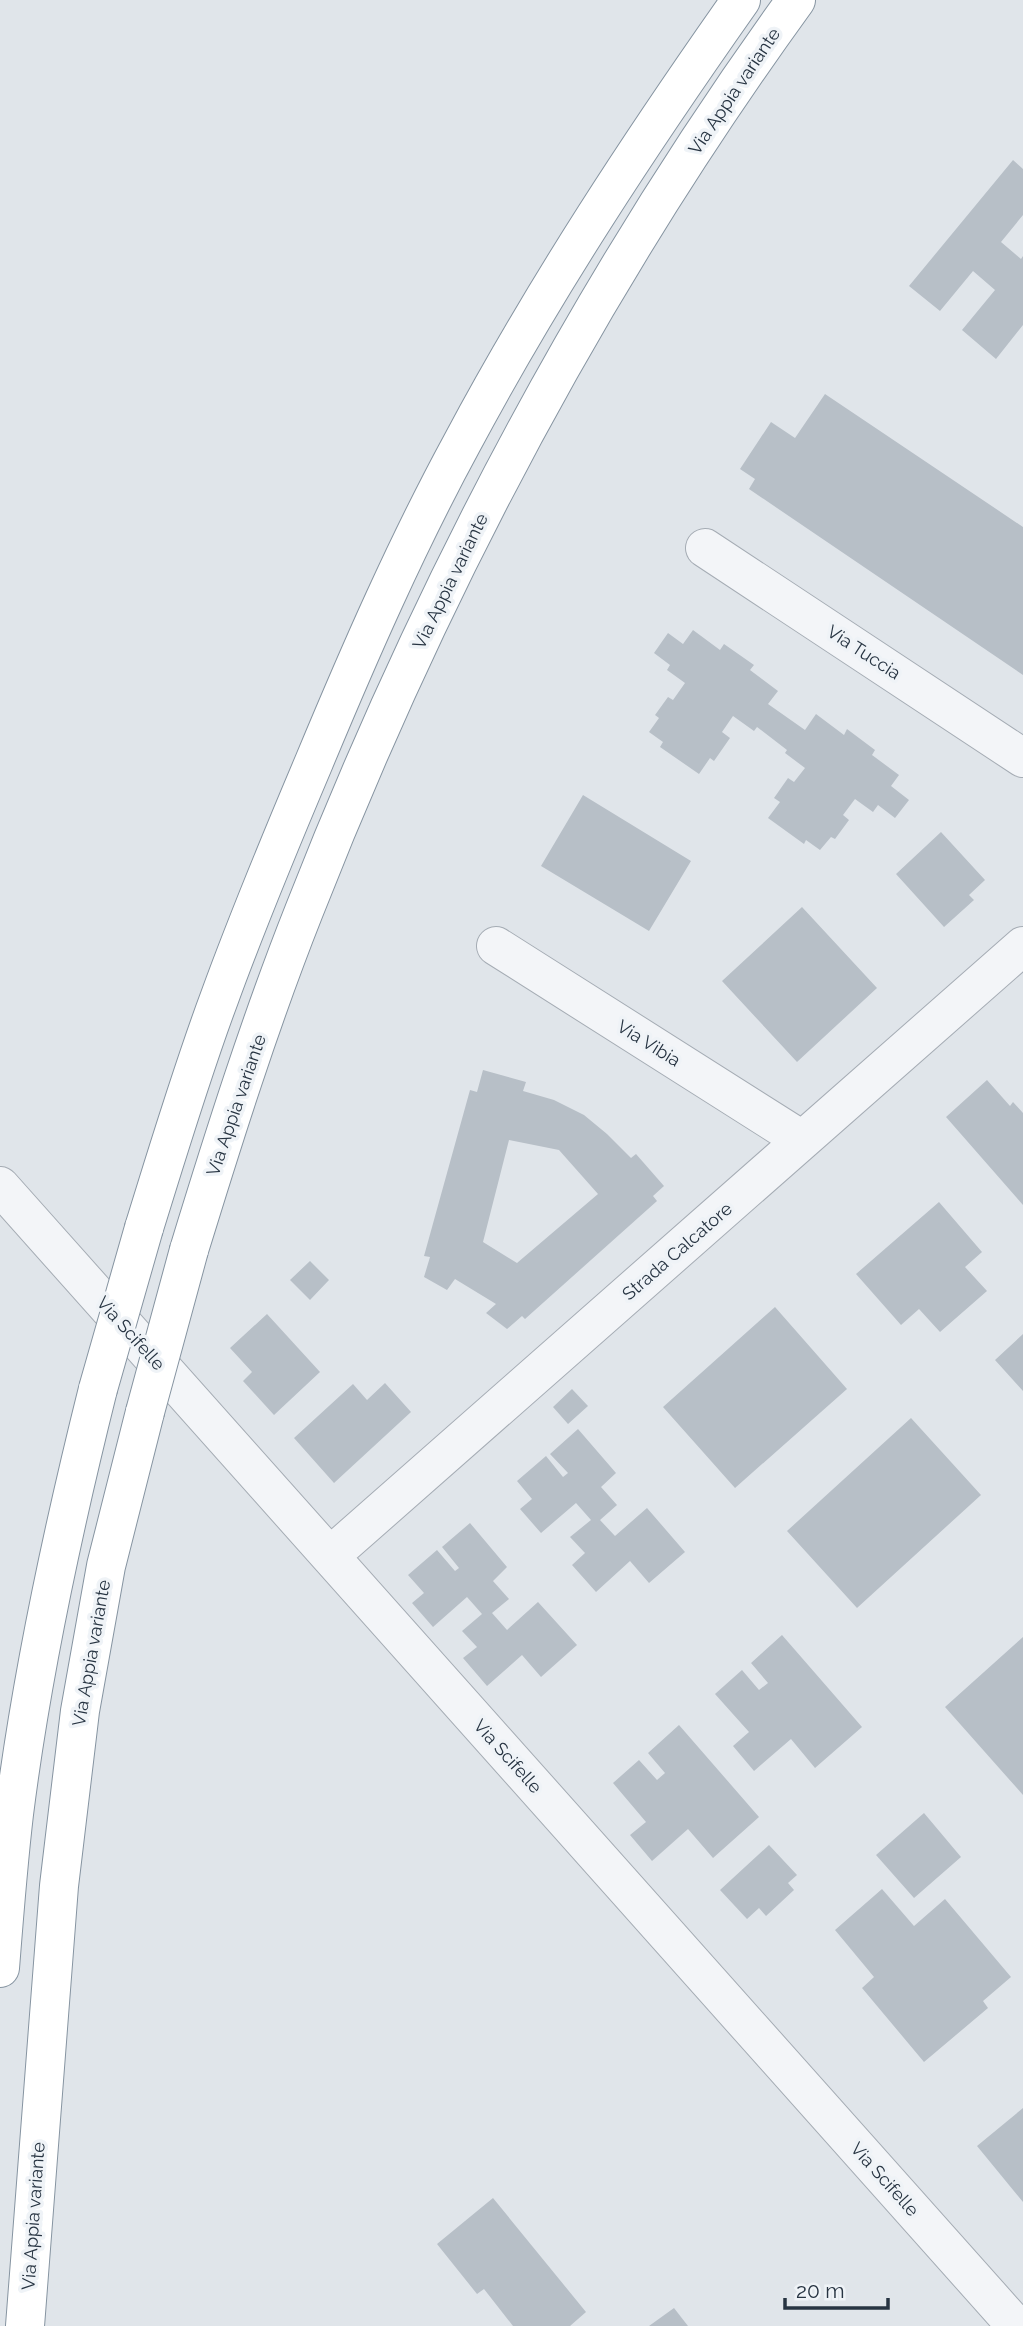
<svg xmlns="http://www.w3.org/2000/svg" width="1023" height="2326" viewBox="0 0 1023 2326" font-family="Raleway,sans-serif">
<rect width="100%" height="100%" fill="#e0e5ea"/>
<!-- building -->
<path fill="#b7bfc7" fill-rule="evenodd" d="M 1013,160 L 1023,169 L 1023,215 L 1001,242 L 1021,259 L 1023,256 L 1023,325 L 996,359 L 962,330 L 995,290 L 973,271 L 940,311 L 909,286 Z
M 825,394 L 1023,527 L 1023,675 L 749,489 L 755,479 L 740,469 L 771,422 L 795,438 Z
M 693,630 L 720,650 L 724,644 L 754,665 L 750,670 L 778,691 L 768,704 L 805,730 L 816,714 L 844,735 L 847,729 L 875,750 L 872,755 L 899,775 L 891,786 L 909,800 L 895,818 L 878,805 L 873,812 L 855,799 L 843,815 L 849,820 L 835,839 L 831,837 L 820,850 L 806,840 L 804,844 L 768,818 L 780,802 L 774,798 L 788,778 L 794,782 L 805,768 L 785,753 L 787,750 L 757,727 L 754,731 L 733,716 L 722,732 L 730,738 L 714,761 L 710,758 L 699,774 L 660,747 L 663,742 L 649,732 L 659,718 L 655,715 L 668,697 L 673,700 L 685,683 L 667,670 L 670,665 L 654,653 L 668,633 L 683,644 Z
M 583,795 L 691,861 L 649,931 L 541,866 Z
M 941,832 L 985,880 L 969,895 L 974,900 L 944,927 L 896,874 Z
M 802,907 L 877,988 L 797,1062 L 722,981 Z
M 483,1070 L 526,1082 L 523,1091 L 554,1100 L 584,1115 L 607,1134 L 631,1158 L 636,1154 L 664,1186 L 653,1196 L 657,1201 L 525,1319 L 522,1316 L 507,1329 L 486,1313 L 496,1304 L 455,1279 L 447,1290 L 424,1277 L 430,1257 L 424,1256 L 470,1090 L 477,1092 ZM 509,1140 L 559,1150 L 598,1194 L 517,1263 L 483,1242 Z
M 987,1080 L 1010,1106 L 1013,1102 L 1023,1113 L 1023,1205 L 946,1117 Z
M 939,1202 L 982,1252 L 965,1267 L 987,1291 L 940,1332 L 919,1309 L 901,1325 L 856,1274 Z
M 310,1261 L 329,1280 L 310,1300 L 290,1280 Z
M 775,1307 L 847,1389 L 735,1488 L 663,1407 Z
M 267,1314 L 320,1372 L 274,1415 L 243,1381 L 252,1372 L 230,1348 Z
M 1023,1334 L 1023,1391 L 995,1360 Z
M 385,1383 L 411,1412 L 334,1483 L 294,1438 L 353,1384 L 367,1400 Z
M 572,1389 L 588,1406 L 568,1424 L 553,1407 Z
M 911,1418 L 981,1495 L 857,1608 L 787,1531 Z
M 578,1429 L 616,1473 L 601,1487 L 617,1505 L 600,1520 L 615,1536 L 647,1508 L 685,1552 L 649,1583 L 630,1561 L 596,1592 L 572,1565 L 585,1553 L 570,1537 L 591,1520 L 576,1503 L 541,1533 L 520,1509 L 532,1499 L 517,1481 L 546,1456 L 563,1477 L 568,1473 L 550,1454 Z
M 470,1523 L 507,1567 L 493,1581 L 509,1599 L 492,1613 L 507,1630 L 538,1602 L 577,1645 L 541,1677 L 522,1655 L 487,1686 L 463,1658 L 477,1647 L 462,1631 L 482,1614 L 467,1597 L 433,1627 L 412,1603 L 424,1593 L 408,1575 L 437,1550 L 455,1571 L 459,1568 L 442,1547 Z
M 782,1635 L 862,1727 L 815,1768 L 791,1739 L 754,1771 L 733,1746 L 749,1732 L 715,1694 L 742,1670 L 759,1690 L 768,1683 L 751,1663 Z
M 1023,1637 L 1023,1795 L 945,1707 Z
M 679,1725 L 759,1817 L 713,1858 L 688,1829 L 652,1861 L 630,1835 L 646,1822 L 613,1783 L 639,1760 L 657,1780 L 665,1773 L 648,1753 Z
M 924,1813 L 961,1857 L 914,1898 L 876,1855 Z
M 769,1845 L 797,1875 L 788,1883 L 794,1890 L 766,1916 L 759,1908 L 747,1919 L 720,1890 Z
M 882,1889 L 914,1926 L 945,1899 L 1011,1977 L 983,2001 L 988,2008 L 924,2062 L 862,1988 L 874,1977 L 835,1930 Z
M 1023,2108 L 1023,2202 L 977,2146 Z
M 493,2198 L 586,2312 L 570,2326 L 513,2326 L 484,2289 L 477,2294 L 437,2244 Z
M 674,2308 L 688,2326 L 649,2326 Z"/>
<g fill="none" stroke-linecap="round" stroke-linejoin="round">
<defs>
<path id="minor" d="M 705,548 L 1023,758
M 496,946 L 802,1140
M 0,1186 L 1016,2326
M 330,1556 L 1023,946"/>
<path id="highway" d="M 144,1228 C 168,1151 191,1074 219,999 C 248,919 281,840 314,762 C 359,654 406,546 462,443 C 544,289 641,142 741,0
M 189,1250 C 224,1136 260,1022 304,911 C 430,589 593,280 796,0
M 0,1968 C 4,1917 8,1865 14,1814 C 32,1671 63,1529 98,1389
M 25,2326 L 59,1886 L 80,1711 L 106,1566 L 145,1412"/>
</defs>
<!-- minor casing -->
<use href="#minor" stroke="#a5acb4" stroke-width="40"/>
<!-- highway casing -->
<use href="#highway" stroke="#8694a1" stroke-width="40"/>
<!-- minor -->
<use href="#minor" stroke="#f3f5f8" stroke-width="38"/>
<!-- highway -->
<use href="#highway" stroke="#fff" stroke-width="38"/>
<defs>
<path id="highway-bridge" d="M 98,1389 L 144,1228
M 145,1412 L 189,1250"/>
</defs>
<!-- highway-bridge casing -->
<use href="#highway-bridge" stroke="#8694a1" stroke-width="40" stroke-linecap="butt"/>
<!-- highway-bridge -->
<use href="#highway-bridge" stroke="#fff" stroke-width="38"/>
</g>
<g text-anchor="middle" dominant-baseline="central" stroke-width="7" stroke-linejoin="round" paint-order="stroke">
<!-- street labels -->
<g font-size="18" fill="#273442" stroke="#eff3f7">
<text transform="translate(734 91) rotate(-56)">Via Appia variante</text>
<text transform="translate(450 581) rotate(-64)">Via Appia variante</text>
<text transform="translate(864 652) rotate(33)">Via Tuccia</text>
<text transform="translate(649 1043) rotate(32)">Via Vibia</text>
<text transform="translate(236 1105) rotate(-71)">Via Appia variante</text>
<text transform="translate(677 1251) rotate(-41)">Strada Calcatore</text>
<text transform="translate(131 1333) rotate(48)">Via Scifelle</text>
<text transform="translate(91 1653) rotate(-80)">Via Appia variante</text>
<text transform="translate(508 1756) rotate(48)">Via Scifelle</text>
<text transform="translate(885 2179) rotate(48)">Via Scifelle</text>
<text transform="translate(33 2216) rotate(-86)">Via Appia variante</text>
</g>
</g>
<!-- scale -->
<path d="M785 2298v10h103v-10" fill="none" stroke="#273442" stroke-width="3.5"/>
<text x="796" y="2298" font-size="21" fill="#273442" stroke="#eff3f7" stroke-width="5" paint-order="stroke">20 m</text>
</svg>
